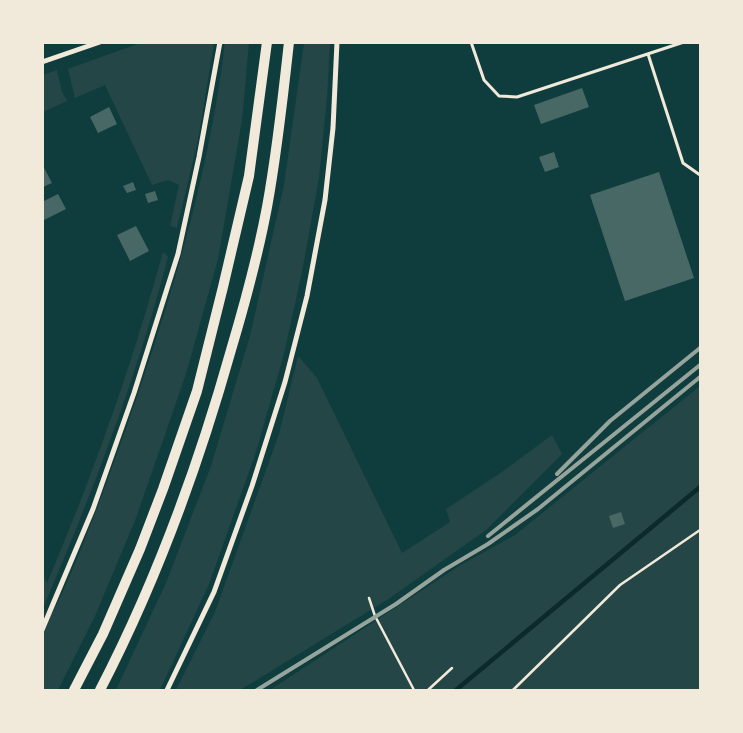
<svg xmlns="http://www.w3.org/2000/svg" width="743" height="733" viewBox="0 0 743 733" font-family="'Public Sans',sans-serif">
<rect width="100%" height="100%" fill="#0f3d3e"/>
<!-- green -->
<path fill="#244646" d="M 225,42 L 249,43 L 242,120 L 218,259 L 186,374 L 136,518 L 95,616 L 58,690 L 43,690 C 42,673 40,655 42,638 C 44,626 59,602 64,589 C 79,556 92,521 105,487 C 157,344 207,195 225,42 Z
M 140,43 L 214,43 L 198,140 L 177,228 L 170,226 L 179,185 L 168,180 L 152,185 L 105,85 L 75,98 L 68,69 Z
M 304,43 L 330,43 L 327,98 L 319,178 L 302,272 L 284,354 L 255,455 L 209,584 L 160,690 L 116,690 L 166,583 L 211,466 L 250,336 L 284,185 Z
M 57,70 L 62,92 L 67,101 L 43,112 L 43,75 Z
M 163,252 L 168,257 C 137,377 92,494 43,608 L 43,575 L 47,583 C 93,475 132,365 163,252 Z
M 298,356 L 317,378 L 402,553 L 450,522 L 446,509 L 499,474 L 552,435 L 562,454 L 486,530 L 390,598 L 240,690 L 176,690 L 215,612 L 279,434 Z
M 700,386 L 700,690 L 270,690 L 459,566 L 515,535 Z"/>
<g fill="none" stroke-linecap="round" stroke-linejoin="round">
<!-- stream -->
<path stroke="#0a2a2b" stroke-width="4.5" d="M 456,690 L 700,487"/>
</g>
<!-- building -->
<path fill="#486865" d="M 582,88 L 589,107 L 541,124 L 534,105 Z
M 109,107 L 117,124 L 98,133 L 90,117 Z
M 554,152 L 559,167 L 545,172 L 539,157 Z
M 42,164 L 52,183 L 43,187 L 42,186 Z
M 659,172 L 694,278 L 625,301 L 590,195 Z
M 133,182 L 136,190 L 127,193 L 123,186 Z
M 155,191 L 158,200 L 148,203 L 145,194 Z
M 58,194 L 66,209 L 44,220 L 42,202 Z
M 136,226 L 149,251 L 130,261 L 117,235 Z
M 621,512 L 625,524 L 613,528 L 609,516 Z"/>
<g fill="none" stroke-linecap="round" stroke-linejoin="round">
<!-- path -->
<path stroke="#f1e9da" stroke-width="2.5" d="M 369,598 L 375,616 L 414,690
M 428,690 L 452,668
M 513,690 L 620,585 L 700,530"/>
<!-- service -->
<path stroke="#f1e9da" stroke-width="3" d="M 471,42 L 484,80 L 499,96 L 517,97 L 684,42
M 648,54 L 683,163 L 700,175"/>
<!-- minor -->
<path stroke="#f1e9da" stroke-width="5" d="M 42,62 L 100,42
M 42,630 L 93,509 L 134,393 L 178,254 L 199,157 L 220,42
M 167,690 L 214,592 L 252,486 L 285,382 L 307,296 L 325,200 L 333,128 L 337,42"/>
<!-- primary -->
<path stroke="#f1e9da" stroke-width="10" d="M 74,690 L 103,634 L 140,549 L 163,489 L 197,391 L 223,287 L 249,176 L 267,42
M 100,690 C 156,582 198,467 231,350 C 245,303 258,255 267,207 C 277,153 283,97 289,42"/>
<!-- rail -->
<path stroke="#97a49c" stroke-width="4" d="M 557,474 L 610,421 L 700,348
M 488,536 L 700,365
M 257,690 L 396,604 L 444,570 L 488,544 L 538,509 L 700,377"/>
</g>
<!-- border -->
<rect width="743" height="733" fill="none" stroke="#f1e9da" stroke-width="88"/>
</svg>
